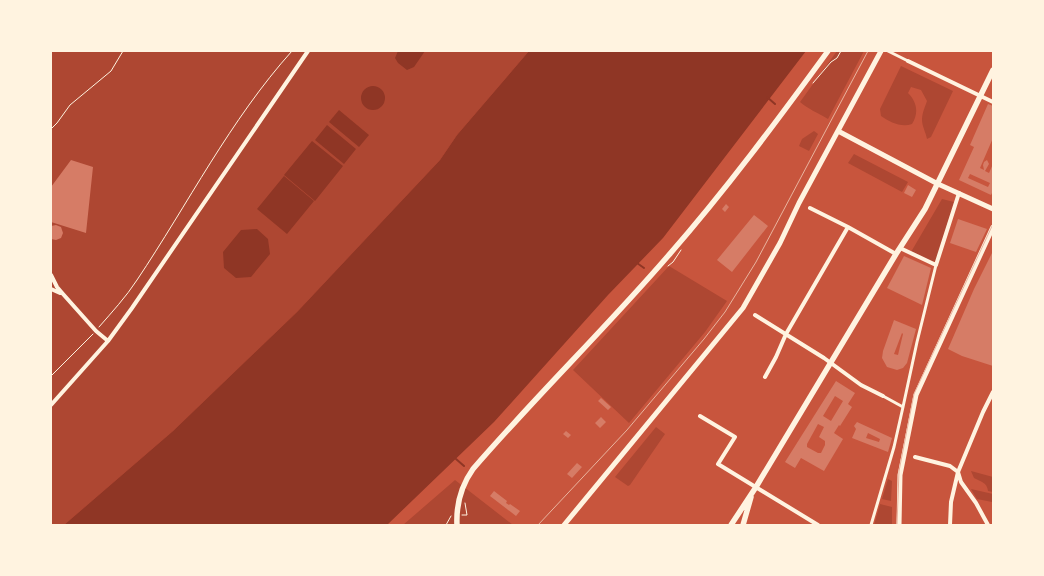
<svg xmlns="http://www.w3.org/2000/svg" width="1044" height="576" viewBox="0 0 1044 576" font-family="'IBM Plex Serif',serif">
<rect width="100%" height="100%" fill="#c8553d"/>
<!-- green -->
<path fill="#ae4732" d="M 51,51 L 529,51 L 457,135 L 440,160 L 297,312 L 173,431 L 64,525 L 51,525 Z
M 837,51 L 864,51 L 828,119 C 818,113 808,109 800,102 Z
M 901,66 L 953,91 L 931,137 L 927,139 C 926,133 922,126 922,120 C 922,113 925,107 927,101 L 921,90 L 911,87 L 908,93 C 917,102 919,113 912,124 C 901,128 890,122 881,116 L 880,109 Z
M 814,131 L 818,134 L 809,151 L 799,146 L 802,139 Z
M 854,154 L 908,182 L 902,192 L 848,163 Z
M 942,199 L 954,202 L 936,261 L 932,262 L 911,252 Z
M 669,266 L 727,301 L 705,332 L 629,423 L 573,370 Z
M 656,427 L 665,434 L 630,485 L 628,486 L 615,477 Z
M 971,471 L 993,477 L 993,492 L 988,491 C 987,482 981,482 974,478 Z
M 888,479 L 892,481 L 891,501 L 882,499 Z
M 455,480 L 513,525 L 403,525 Z
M 971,489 L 993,494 L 992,502 L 977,499 Z
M 880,504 L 892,507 L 892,525 L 874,525 Z"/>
<!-- water -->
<path fill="#8f3625" d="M 398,51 L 425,51 L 414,67 L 407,70 L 398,63 L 395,58 Z
M 529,51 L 806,51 L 663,238 L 608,295 L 494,422 L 387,525 L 64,525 L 173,431 L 297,312 L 440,160 L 457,135 Z
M361 98a12 12 0 1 1 24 0a12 12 0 1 1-24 0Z
M 339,110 L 369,135 L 359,147 L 329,122 Z
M 327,125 L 356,149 L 344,164 L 315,140 Z
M 312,141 L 343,166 L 315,201 L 284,175 Z
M 284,176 L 314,201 L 287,234 L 257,209 Z
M 257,229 L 268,239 L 270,254 L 251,277 L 236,278 L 224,268 L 223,252 L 241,230 Z"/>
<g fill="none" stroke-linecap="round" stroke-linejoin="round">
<!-- stream -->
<path stroke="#8f3625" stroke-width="2" d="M 767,97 L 775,104
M 637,263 L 644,268
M 456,459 L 464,466"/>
</g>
<!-- building -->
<path fill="#d67c66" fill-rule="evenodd" d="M 988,104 L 993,106 L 993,138 L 980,168 L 984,170 L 983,165 L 984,162 L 987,160 L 989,164 L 985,171 L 989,173 L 993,164 L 993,191 L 991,195 L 959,180 L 974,147 L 970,145 ZM 970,174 L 990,183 L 988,187 L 968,178 Z
M 71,160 L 93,167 L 86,233 L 51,222 L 51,187 Z
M 908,185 L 916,190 L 912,197 L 904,193 Z
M 726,204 L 729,207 L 725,212 L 722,209 Z
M 754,215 L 768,226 L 732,272 L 717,260 Z
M 958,219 L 987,229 L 976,252 L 950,243 Z
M 56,225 L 61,227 L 63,233 L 61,238 L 56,240 L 51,239 L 51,226 Z
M 993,251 L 993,366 L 962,356 L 948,349 L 974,289 Z
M 904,256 L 931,268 L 922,305 L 887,288 Z
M 894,320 L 916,329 L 907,363 L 903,368 L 897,370 L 887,367 L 882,358 L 883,351 ZM 902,333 L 903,334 L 898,355 L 894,354 Z
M 836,381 L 855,393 L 848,404 L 852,407 L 840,426 L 839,425 L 834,433 L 843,439 L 824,471 L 801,458 L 795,468 L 785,462 ZM 835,396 L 843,401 L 831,421 L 823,416 ZM 818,424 L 824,427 L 819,437 L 825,441 L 825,445 L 821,453 L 818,453 L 807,447 L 807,444 Z
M 601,398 L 611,407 L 608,410 L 598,401 Z
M 601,417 L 606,422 L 600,428 L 595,423 Z
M 857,422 L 892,438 L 888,452 L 852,438 L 856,429 L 854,426 ZM 868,433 L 880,439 L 879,442 L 866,438 Z
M 566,431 L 571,435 L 568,438 L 563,434 Z
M 577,463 L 582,467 L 572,478 L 567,474 Z
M 494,491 L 507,501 L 506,503 L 509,505 L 510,504 L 520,511 L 516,516 L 490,496 Z"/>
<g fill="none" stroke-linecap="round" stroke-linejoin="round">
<!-- path -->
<path stroke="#fff3e0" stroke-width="1" d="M 813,83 L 831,62 L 837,58 L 841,51
M 51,129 L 57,123 L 70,105 L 111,71 L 123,51
M 668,266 L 673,262 L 681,250
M 99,327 C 112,312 126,297 137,280 C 188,204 230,120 292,51
M 51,376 L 93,334
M 462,515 L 467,515 L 465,503
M 446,525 L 451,516"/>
<!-- pedestrian -->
<path stroke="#fff3e0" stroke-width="3" d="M 888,51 L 908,61
M 883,396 L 903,407
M 871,525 L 894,447 L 903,407 L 917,342 L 936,265"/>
<!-- minor -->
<path stroke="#fff3e0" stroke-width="4" d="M 908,61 L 993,102
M 810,208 L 848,227 L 896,254
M 900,248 L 936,265 L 959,193
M 51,275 L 57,287 L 63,294 L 96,331 L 108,341
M 51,289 L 60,293
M 755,315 L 824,358 L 861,385 L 883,396
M 765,377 L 776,357 L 786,334 L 848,227
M 51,405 L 108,341 L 132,308 L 308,51
M 700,416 L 735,437 L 718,464 L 818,525
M 915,457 L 950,466 L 958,472 L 961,482 L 976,503 L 988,525
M 950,525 L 951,502 L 958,472 L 983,412 L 993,392"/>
<!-- tertiary -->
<path stroke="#fff3e0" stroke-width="5" d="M 838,131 L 938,184 L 993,209
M 564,525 L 743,308 L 780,243 L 799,203 L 881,51
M 899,525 L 900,475 L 916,395 L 993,227"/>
<!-- secondary -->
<path stroke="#fff3e0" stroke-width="5.5" d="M 457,525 C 456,504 461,486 473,469 C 536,396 605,329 668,256 C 725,191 777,121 828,51
M 731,525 L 756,487 L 896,254 L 925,209 L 993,70
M 743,525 L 751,497"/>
<!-- tram -->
<path stroke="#e9b49f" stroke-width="1" d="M 538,525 L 627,430 L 704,339 L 725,312 L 756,262 L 868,51
M 897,525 L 899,471 L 914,394 L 993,224"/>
</g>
<!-- border -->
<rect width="1044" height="576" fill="none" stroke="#fff3e0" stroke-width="104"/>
</svg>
